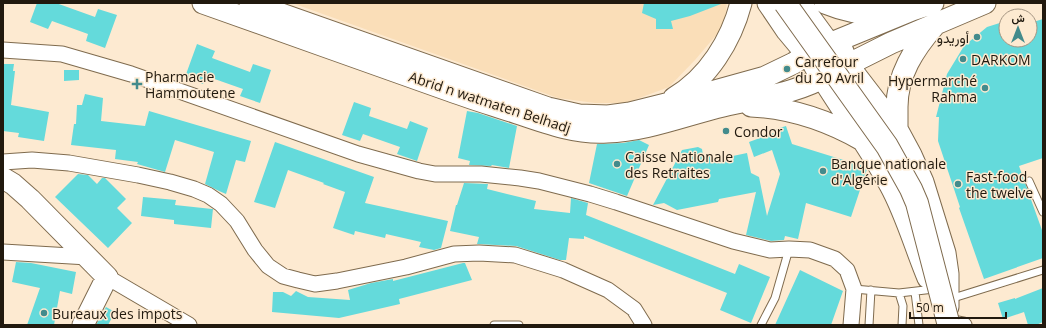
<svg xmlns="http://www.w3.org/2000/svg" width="1046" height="328" viewBox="0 0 1046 328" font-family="'Open Sans',Vazirmatn,sans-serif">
<rect width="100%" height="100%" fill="#fdead1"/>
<!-- built -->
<path fill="#fadeb8" d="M 292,3 L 727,3 L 724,26 L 695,60 L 669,87 L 626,103 L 595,103 L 558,98 Z"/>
<!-- building -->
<path fill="#64dadb" d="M 37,3 L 56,3 L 95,17 L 98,9 L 117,15 L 105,48 L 86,41 L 88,34 L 52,21 L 48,29 L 30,22 Z
M 644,3 L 721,3 L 721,4 L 690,16 L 671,21 L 673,29 L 656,29 L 656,19 L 642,13 Z
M 1043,19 L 1043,158 L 1019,166 L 1043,233 L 1043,258 L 984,279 L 959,208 L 960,207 L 938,141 L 939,117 L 936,117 L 947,74 L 964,46 L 987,27 L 1006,21 L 1006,40 L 1030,40 L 1030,23 Z
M 197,44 L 215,51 L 212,58 L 250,72 L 253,64 L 271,70 L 260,103 L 240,96 L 243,89 L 206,76 L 203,84 L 185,77 Z
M 3,64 L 14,64 L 13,71 L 15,71 L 11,105 L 49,112 L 44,141 L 18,137 L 19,133 L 3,131 Z
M 64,70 L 79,70 L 79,80 L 64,81 Z
M 85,94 L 103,98 L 101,121 L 145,126 L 149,111 L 251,141 L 245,162 L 236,160 L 226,194 L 219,191 L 205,184 L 214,152 L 175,140 L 165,172 L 137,164 L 138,162 L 115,159 L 116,150 L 71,145 L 74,124 L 76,124 L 77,105 L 82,105 Z
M 354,102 L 371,108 L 369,116 L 407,129 L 410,121 L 428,128 L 417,161 L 397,154 L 400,147 L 363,134 L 360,141 L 342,135 Z
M 467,111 L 478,113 L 517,126 L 509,168 L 492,165 L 491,166 L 469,165 L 470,161 L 458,158 Z
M 786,126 L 792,144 L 866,167 L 867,169 L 851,217 L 806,203 L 798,239 L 785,236 L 784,240 L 771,241 L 746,235 L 756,192 L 719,199 L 718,202 L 677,210 L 664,203 L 653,205 L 682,150 L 698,147 L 702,149 L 703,155 L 713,154 L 714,160 L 747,153 L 751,173 L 759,177 L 767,216 L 780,174 L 772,150 L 754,157 L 749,142 L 774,133 L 773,130 Z
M 639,140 L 649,145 L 627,196 L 589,183 L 597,144 L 623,143 Z
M 275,142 L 374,177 L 365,203 L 448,221 L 441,248 L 434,250 L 419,247 L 421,242 L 386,234 L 385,238 L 355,231 L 354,235 L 333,228 L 345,192 L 323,184 L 324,183 L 288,170 L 275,208 L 254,202 Z
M 78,174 L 88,175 L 97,184 L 102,178 L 105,178 L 126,199 L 117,208 L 132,223 L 108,248 L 55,197 Z
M 464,183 L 488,184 L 487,189 L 536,201 L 534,209 L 570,213 L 571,198 L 588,203 L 586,215 L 735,274 L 739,264 L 770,277 L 751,323 L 720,310 L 727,293 L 584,236 L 584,239 L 569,238 L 566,260 L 560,260 L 516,246 L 477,244 L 479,237 L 450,231 L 456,205 L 457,205 Z
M 143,197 L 176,200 L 175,205 L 212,209 L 213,209 L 211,228 L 174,224 L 174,220 L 141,216 Z
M 16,262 L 31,263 L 76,272 L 72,294 L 60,291 L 54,325 L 27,325 L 40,288 L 12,282 Z
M 463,263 L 465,263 L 472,280 L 399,299 L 400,304 L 339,318 L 272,312 L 273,292 L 283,292 L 291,296 L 296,291 L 308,297 L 350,300 L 348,290 L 371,283 L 393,279 L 393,281 Z
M 800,270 L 843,291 L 831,325 L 775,325 Z
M 1043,288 L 1043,322 L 1036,325 L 1028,325 L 1024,312 L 1003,319 L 998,303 L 1015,298 L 1015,299 Z
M 106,307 L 115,312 L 108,325 L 96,325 Z"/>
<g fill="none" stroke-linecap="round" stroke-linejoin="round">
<defs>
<path id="lane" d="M 1029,181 L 1043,212
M 854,289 L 899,293 L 903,306 L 902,325
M 915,292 L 919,325
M 899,293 L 934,289
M 950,299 L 1043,270
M 494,325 L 519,325
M 761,325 L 775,298 L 789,249
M 869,325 L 871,290"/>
<path id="street" d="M 3,50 L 62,54 L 131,74 L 358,154 L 419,171 L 435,174 L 481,174 L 520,178 L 539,181 L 590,194 L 616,202 L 733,241 L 770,250 L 789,249 L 810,250 L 835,259 L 847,270 L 854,289 L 851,325
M 3,162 L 32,160 L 69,163 L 138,175 L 170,182 L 194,189 L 208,195 L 221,204 L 237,221 L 255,250 L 268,266 L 283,276 L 298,280 L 315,284 L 337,281 L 406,267 L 454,254 L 479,253 L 515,255 L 563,270 L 608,290 L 634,309 L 644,325
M 3,252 L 88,257
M 107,277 L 189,325
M 948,322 L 964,325"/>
<path id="secondary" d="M 203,3 C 284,32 364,60 445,89 C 469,98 493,105 517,113 C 546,123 576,134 607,132 C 646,131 685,115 723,106 C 761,97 796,94 830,74
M 250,3 L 548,108 L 579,115 L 608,116 L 630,113 L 682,100 L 765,77 L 794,63 L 814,50
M 768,3 L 787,31 L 812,61
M 801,3 L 809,16 L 828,42
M 825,3 C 847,12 872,16 895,13
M 834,42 L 912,10 L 933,3
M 844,60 L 897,129 L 911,155 L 923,182 L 945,253 L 948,274 L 948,307
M 841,68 L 891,43 L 985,3
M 819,71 C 828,76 841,73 844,61 C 845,57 844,53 842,49 C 831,30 799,50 818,71 C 841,109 868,145 890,185 C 906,214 915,247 928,278
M 674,98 C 708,78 731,41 741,3
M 751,106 C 792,108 827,120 862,140
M 897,129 C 897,122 897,114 897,107 C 897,75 914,49 934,26
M 3,178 L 13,184 L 30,199 L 107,277 L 83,325"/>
</defs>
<!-- lane casing -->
<use href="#lane" stroke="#7f6b4e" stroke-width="9"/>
<!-- street casing -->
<use href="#street" stroke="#7f6b4e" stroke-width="17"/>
<!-- secondary casing -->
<use href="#secondary" stroke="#7f6b4e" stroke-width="23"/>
<!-- lane -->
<use href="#lane" stroke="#fff" stroke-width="7"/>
<!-- street -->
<use href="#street" stroke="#fff" stroke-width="15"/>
<!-- secondary -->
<use href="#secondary" stroke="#fff" stroke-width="21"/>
<defs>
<path id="primary-bridge" d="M 785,3 L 887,146 L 911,189 L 917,203 L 948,322"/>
</defs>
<!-- primary-bridge casing -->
<use href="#primary-bridge" stroke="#7f6b4e" stroke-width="24" stroke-linecap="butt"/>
<!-- primary-bridge -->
<use href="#primary-bridge" stroke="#fff" stroke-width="22"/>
</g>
<!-- markers -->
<g fill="#438b8c" stroke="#fdead1" stroke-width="1.5">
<circle cx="977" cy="37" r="4"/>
<circle cx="963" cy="59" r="4"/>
<circle cx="787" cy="69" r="4"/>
<path d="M135 78h4v4h4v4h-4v4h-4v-4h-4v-4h4z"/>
<circle cx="985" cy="88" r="4"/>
<circle cx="726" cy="131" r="4"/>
<circle cx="617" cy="164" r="4"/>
<circle cx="823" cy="171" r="4"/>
<circle cx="958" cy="184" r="4"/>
<circle cx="44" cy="313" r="4"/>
</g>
<g text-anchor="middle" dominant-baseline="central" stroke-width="3" stroke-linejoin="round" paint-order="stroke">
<!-- poi labels -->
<g font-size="14" fill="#21190e" stroke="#fdead1" text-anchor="start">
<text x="969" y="37" text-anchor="end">أوريدو</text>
<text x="971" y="59">DARKOM</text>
<text x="795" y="61">Carrefour<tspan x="795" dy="16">du 20 Avril</tspan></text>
<text x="145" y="76">Pharmacie<tspan x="145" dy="16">Hammoutene</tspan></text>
<text x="977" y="80" text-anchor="end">Hypermarché<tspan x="977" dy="16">Rahma</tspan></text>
<text x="734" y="131">Condor</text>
<text x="625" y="156">Caisse Nationale<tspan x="625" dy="16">des Retraites</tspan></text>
<text x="831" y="163">Banque nationale<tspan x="831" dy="16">d'Algérie</tspan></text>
<text x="966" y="176">Fast-food<tspan x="966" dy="16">the twelve</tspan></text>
<text x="52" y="313">Bureaux des impots</text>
</g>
<!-- street labels -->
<g font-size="14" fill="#21190e" stroke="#fdead1">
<text transform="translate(490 102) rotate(18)">Abrid n watmaten Belhadj</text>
</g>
</g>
<!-- border -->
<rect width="1046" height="328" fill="none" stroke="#21190e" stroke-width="8"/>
<!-- north arrow -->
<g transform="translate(1018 28)"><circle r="19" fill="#fdead1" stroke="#a59683"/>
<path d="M0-3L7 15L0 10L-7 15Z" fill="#438b8c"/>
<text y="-6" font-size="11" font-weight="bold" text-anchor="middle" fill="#21190e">ش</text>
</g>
<!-- scale -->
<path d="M910 312v6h96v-6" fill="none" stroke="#21190e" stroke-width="2"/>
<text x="916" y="312" font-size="12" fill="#21190e" stroke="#fdead1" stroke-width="3" paint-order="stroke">50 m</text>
</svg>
